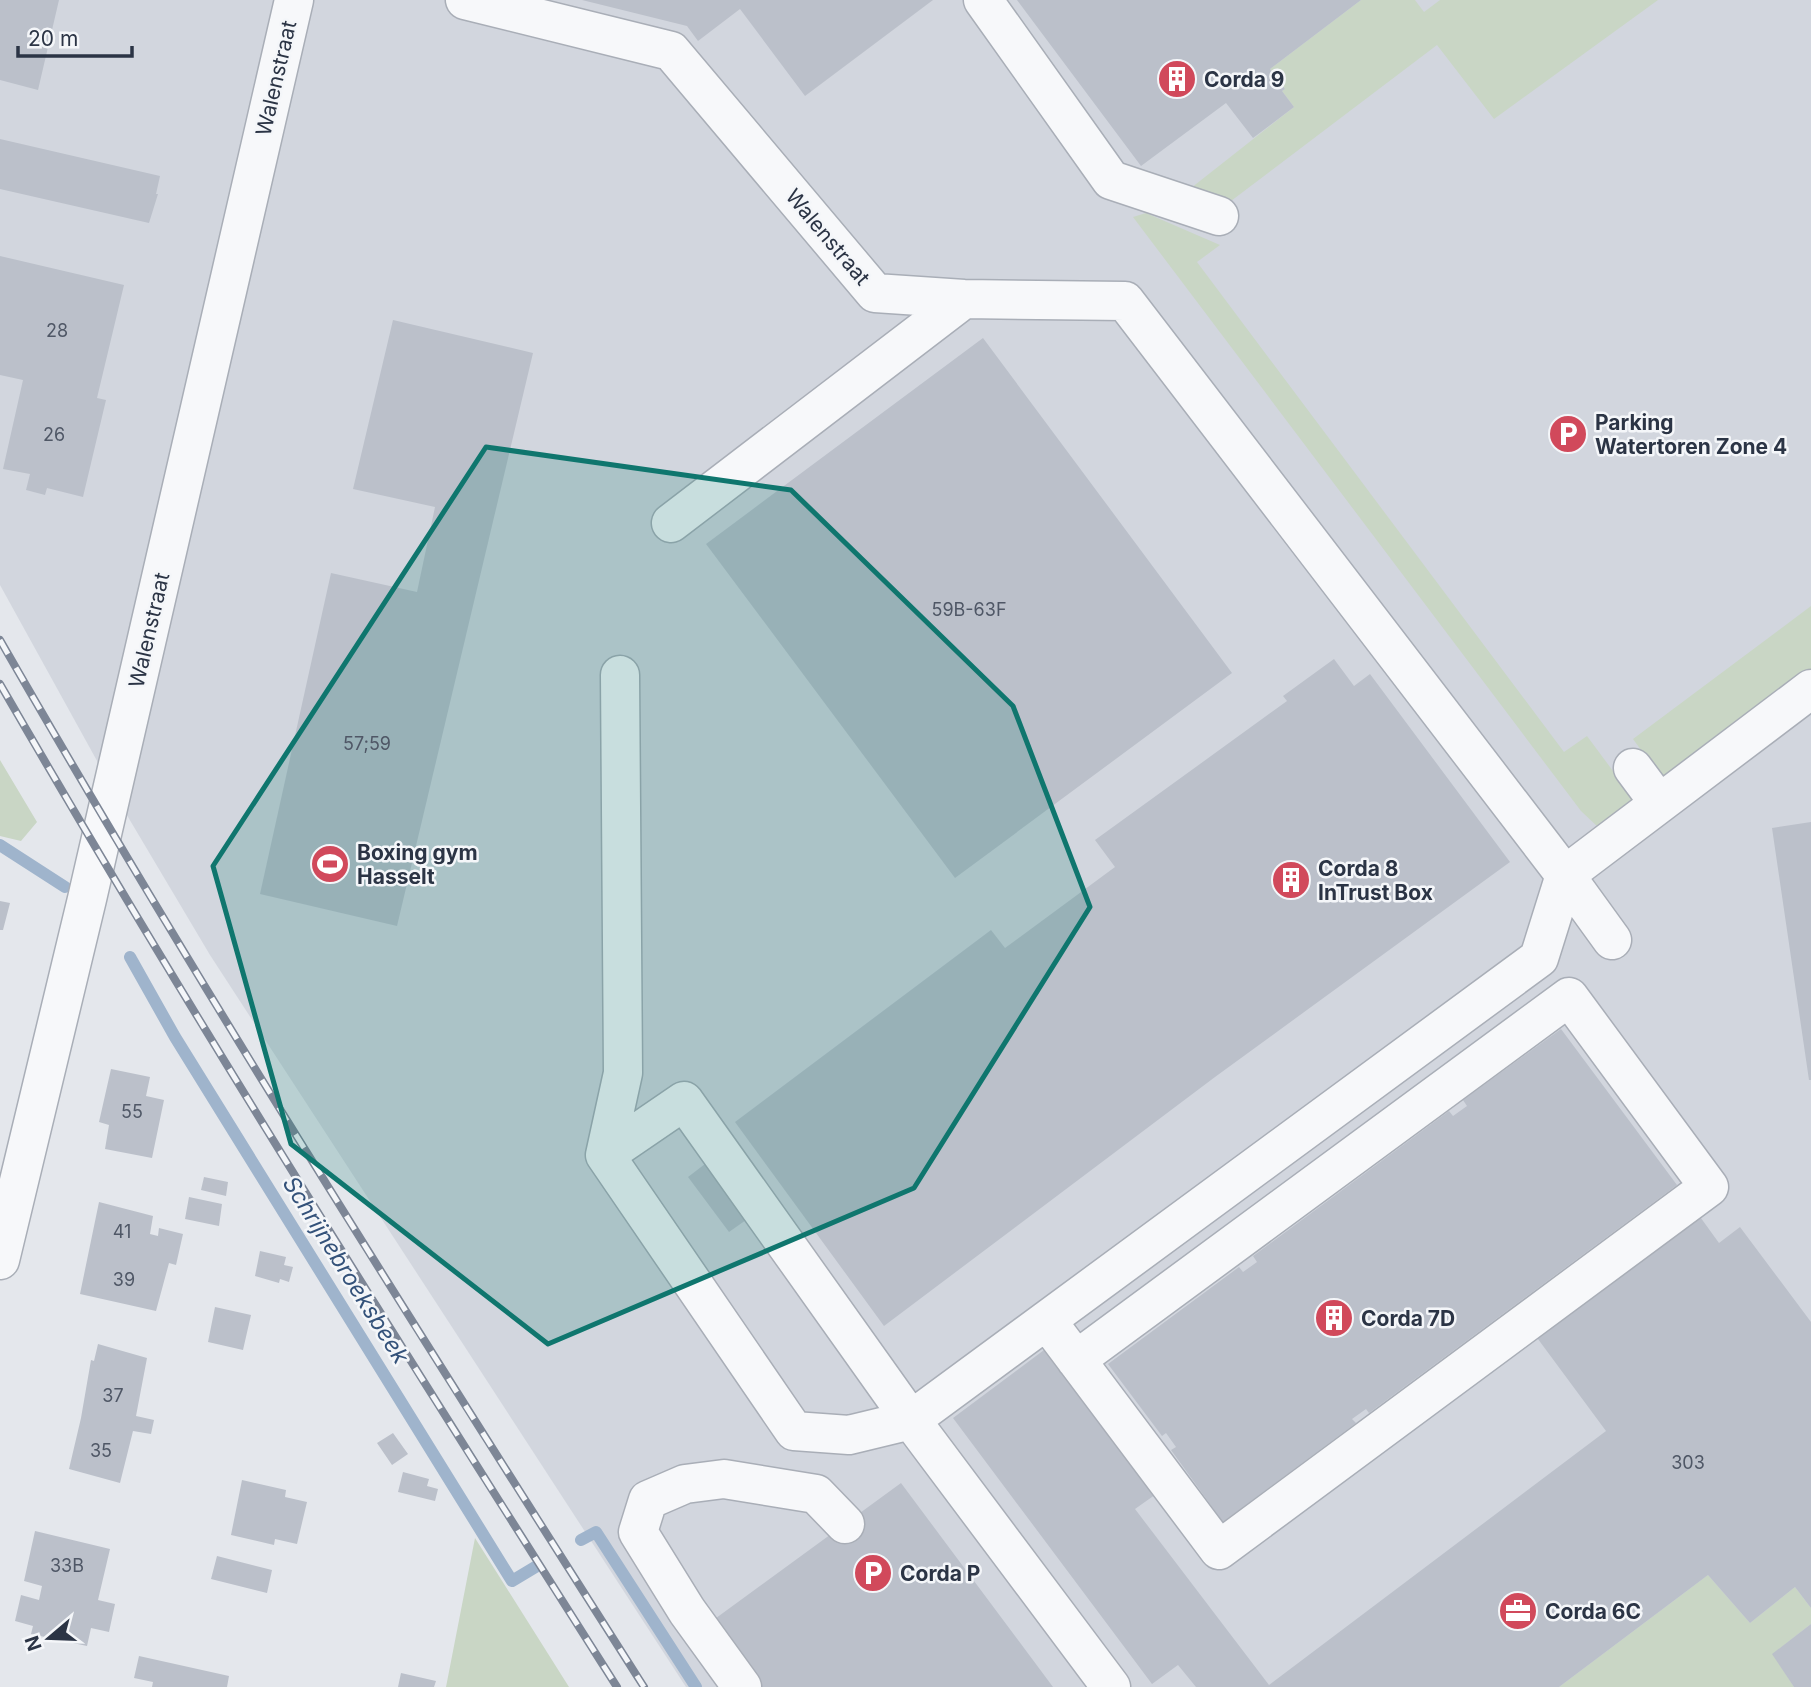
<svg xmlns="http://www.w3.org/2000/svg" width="1811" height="1687" viewBox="0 0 1811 1687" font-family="Inter,sans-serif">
<rect width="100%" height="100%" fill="#e4e7ec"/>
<!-- built -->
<path fill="#d2d6de" d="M 0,0 L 1811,0 L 1811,1687 L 686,1687 L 210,955 L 128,817 L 0,585 Z"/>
<!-- green -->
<path fill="#c9d6c5" d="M 1361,0 L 1415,0 L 1424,12 L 1440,0 L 1658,0 L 1494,119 L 1437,45 L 1231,201 L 1191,188 L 1294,107 L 1282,91 L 1285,89 L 1270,69 Z
M 1146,213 L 1220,245 L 1197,262 L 1564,752 L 1587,736 L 1633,798 L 1598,827 L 1581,811 L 1133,217 Z
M 1811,606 L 1811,669 L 1662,779 L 1633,739 Z
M 0,760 L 37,822 L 21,841 L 0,836 Z
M 475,1538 L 569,1687 L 446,1687 Z
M 1708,1575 L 1750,1623 L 1795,1587 L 1811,1608 L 1811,1624 L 1773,1654 L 1794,1687 L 1559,1687 Z"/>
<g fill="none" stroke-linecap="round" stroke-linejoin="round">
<!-- stream -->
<path stroke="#9fb4cc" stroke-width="12" d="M 0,845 L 65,887
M 130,957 L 175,1037 L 512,1581 L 537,1566
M 581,1540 L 596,1532 L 696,1687"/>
</g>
<!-- building -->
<path fill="#bbc0ca" d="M 0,0 L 59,0 L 38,90 L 0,80 Z
M 582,0 L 933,0 L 805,96 L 740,9 L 698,41 L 687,26 Z
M 1017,0 L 1361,0 L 1270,69 L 1285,89 L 1282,91 L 1294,107 L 1253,138 L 1226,103 L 1141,166 Z
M 0,139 L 160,176 L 156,194 L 158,194 L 149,223 L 0,189 Z
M 0,256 L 124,285 L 97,398 L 106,400 L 83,497 L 47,488 L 45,495 L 26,490 L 30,474 L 3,469 L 23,380 L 0,375 Z
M 393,320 L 533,353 L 397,926 L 260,894 L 331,573 L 417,592 L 435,507 L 353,489 Z
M 983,338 L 1232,673 L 955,878 L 706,544 Z
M 1334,659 L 1354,686 L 1370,674 L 1510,862 L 1215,1077 L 884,1326 L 735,1122 L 991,930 L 1005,948 L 1115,867 L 1095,840 L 1287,701 L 1283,696 Z
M 1811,822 L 1811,1080 L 1809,1080 L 1772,828 Z
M 0,901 L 10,903 L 3,930 L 0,930 Z
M 1561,1029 L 1677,1185 L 1369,1413 L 1366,1409 L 1352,1419 L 1356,1423 L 1223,1522 L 1171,1450 L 1176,1447 L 1166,1433 L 1162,1436 L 1108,1364 L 1239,1267 L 1243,1272 L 1257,1262 L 1253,1256 L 1449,1111 L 1453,1116 L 1467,1106 L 1463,1100 Z
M 111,1069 L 150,1077 L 146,1096 L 164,1100 L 152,1158 L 105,1149 L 109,1125 L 99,1122 Z
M 705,1164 L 746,1220 L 729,1232 L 688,1177 Z
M 204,1177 L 228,1182 L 226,1196 L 201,1190 Z
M 189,1197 L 222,1204 L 219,1226 L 185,1219 Z
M 99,1202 L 153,1216 L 150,1234 L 158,1236 L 159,1228 L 183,1234 L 176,1265 L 169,1263 L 156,1311 L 80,1294 Z
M 1698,1214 L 1719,1243 L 1740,1227 L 1811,1322 L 1811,1608 L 1795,1587 L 1750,1623 L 1708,1575 L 1559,1687 L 1196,1687 L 1178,1665 L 1152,1684 L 953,1418 L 1048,1347 L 1159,1492 L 1135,1509 L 1269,1685 L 1606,1431 L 1535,1335 Z
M 260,1251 L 286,1257 L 284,1265 L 293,1267 L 289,1282 L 280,1279 L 279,1283 L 255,1276 Z
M 215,1307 L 251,1315 L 243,1350 L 208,1342 Z
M 98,1344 L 147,1358 L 136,1416 L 154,1420 L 151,1434 L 133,1431 L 120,1483 L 69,1469 L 81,1418 L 91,1360 L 94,1361 Z
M 393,1433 L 408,1454 L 392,1465 L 377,1443 Z
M 403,1472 L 429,1479 L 427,1486 L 438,1489 L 435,1501 L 398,1492 Z
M 242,1480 L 286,1490 L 285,1497 L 307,1502 L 297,1544 L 275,1539 L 274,1545 L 231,1535 Z
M 901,1483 L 1053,1687 L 761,1687 L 712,1621 Z
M 35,1531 L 110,1549 L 98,1600 L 115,1604 L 109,1632 L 91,1628 L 87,1646 L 31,1634 L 33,1626 L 15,1621 L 21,1595 L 39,1600 L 42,1586 L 24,1581 Z
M 217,1556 L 272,1570 L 267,1593 L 211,1579 Z
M 1811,1624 L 1811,1687 L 1794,1687 L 1772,1654 Z
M 139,1656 L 229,1676 L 227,1687 L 152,1687 L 153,1682 L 134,1678 Z
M 401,1673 L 436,1681 L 434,1687 L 398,1687 Z"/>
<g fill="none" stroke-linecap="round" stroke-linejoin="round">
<defs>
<path id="minor" d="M 465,0 L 671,51 L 875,293 L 964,299 L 1125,301 L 1565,875 L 1539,958 L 911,1420 L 684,1101 L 605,1155 L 794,1431 L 849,1435 L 911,1420 L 1111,1687
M 983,0 L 1111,180 L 1219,216
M 671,523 L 964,299
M 1633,768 L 1659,803
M 1612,940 L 1565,875 L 1811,689
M 605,1155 L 623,1073 L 620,675
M 0,1260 L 87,899 L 294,0
M 1047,1321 L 1219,1550 L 1709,1187 L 1569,997 L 1076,1360
M 742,1687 L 687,1611 L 638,1532 L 648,1500 L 685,1484 L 724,1479 L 816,1494 L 845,1524"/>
</defs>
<!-- minor casing -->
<use href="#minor" stroke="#a9aeb7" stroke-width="41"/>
<!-- minor -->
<use href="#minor" stroke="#f7f8fa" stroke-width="38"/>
<defs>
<path id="rail" d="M 0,640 C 204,996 424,1341 644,1687
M 0,684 C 196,1024 407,1356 617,1687"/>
</defs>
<!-- rail casing -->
<use href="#rail" stroke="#7d8696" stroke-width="8"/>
<!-- rail -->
<use href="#rail" stroke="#f4f6f9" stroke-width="5" stroke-dasharray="16" stroke-linecap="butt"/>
</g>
<!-- marked area -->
<path fill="#0f766e" fill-opacity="0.2" stroke="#0f766e" stroke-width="5" stroke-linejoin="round" d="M 486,447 L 791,490 L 1013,706 L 1090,907 L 914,1188 L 548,1344 L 291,1144 L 213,866 Z"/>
<!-- icons -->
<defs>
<symbol id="building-disc" viewBox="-11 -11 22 22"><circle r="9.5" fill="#d1495b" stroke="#f4f6f9"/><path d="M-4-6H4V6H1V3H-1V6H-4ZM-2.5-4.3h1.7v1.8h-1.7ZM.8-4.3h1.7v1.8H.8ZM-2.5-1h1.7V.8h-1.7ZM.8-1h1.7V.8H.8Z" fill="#fff"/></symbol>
<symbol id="parking-disc" viewBox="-11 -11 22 22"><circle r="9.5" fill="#d1495b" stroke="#f4f6f9"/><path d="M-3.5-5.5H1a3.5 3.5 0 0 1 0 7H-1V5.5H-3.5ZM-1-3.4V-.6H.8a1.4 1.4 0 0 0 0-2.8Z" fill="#fff"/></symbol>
<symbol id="stadium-disc" viewBox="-11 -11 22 22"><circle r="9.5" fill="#d1495b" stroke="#f4f6f9"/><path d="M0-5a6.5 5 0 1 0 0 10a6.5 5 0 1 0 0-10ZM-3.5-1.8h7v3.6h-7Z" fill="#fff"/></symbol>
<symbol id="office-disc" viewBox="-11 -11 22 22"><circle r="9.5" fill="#d1495b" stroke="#f4f6f9"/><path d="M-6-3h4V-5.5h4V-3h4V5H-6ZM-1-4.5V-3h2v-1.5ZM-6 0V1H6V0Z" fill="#fff"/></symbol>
</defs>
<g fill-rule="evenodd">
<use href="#building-disc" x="1155" y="57" width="44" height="44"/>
<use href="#parking-disc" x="1546" y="412" width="44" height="44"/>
<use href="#stadium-disc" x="308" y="842" width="44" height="44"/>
<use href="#building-disc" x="1269" y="858" width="44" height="44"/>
<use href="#building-disc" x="1312" y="1296" width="44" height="44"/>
<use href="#parking-disc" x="851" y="1551" width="44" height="44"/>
<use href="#office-disc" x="1496" y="1589" width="44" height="44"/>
</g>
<g text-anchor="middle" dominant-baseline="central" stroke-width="5" stroke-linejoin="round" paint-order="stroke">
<!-- number labels -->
<g font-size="18" fill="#4f5766">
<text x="57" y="330">28</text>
<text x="54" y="434">26</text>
<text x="969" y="609">59B-63F</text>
<text x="367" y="743">57;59</text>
<text x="132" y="1111">55</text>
<text x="122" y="1231">41</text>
<text x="124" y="1279">39</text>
<text x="113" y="1395">37</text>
<text x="101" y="1450">35</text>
<text x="1688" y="1462">303</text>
<text x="67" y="1565">33B</text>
</g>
<!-- street labels -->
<g font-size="21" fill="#2b3445" stroke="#f4f6f9">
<text transform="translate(276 78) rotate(-77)">Walenstraat</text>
<text transform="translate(828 237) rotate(50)">Walenstraat</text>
<text transform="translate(149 630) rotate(-77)">Walenstraat</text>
</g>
<!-- poi labels -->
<g font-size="21" font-weight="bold" fill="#2b3445" stroke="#f4f6f9" text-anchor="start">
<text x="1204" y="79">Corda 9</text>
<text x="1595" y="422">Parking<tspan x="1595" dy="24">Watertoren Zone 4</tspan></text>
<text x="357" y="852">Boxing gym<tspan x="357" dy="24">Hasselt</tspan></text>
<text x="1318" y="868">Corda 8<tspan x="1318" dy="24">InTrust Box</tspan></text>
<text x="1361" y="1318">Corda 7D</text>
<text x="900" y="1573">Corda P</text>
<text x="1545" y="1611">Corda 6C</text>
</g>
<!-- water labels -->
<g font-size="23" font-style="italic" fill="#34527a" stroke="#f4f6f9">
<text transform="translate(346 1270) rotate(58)">Schrijnebroeksbeek</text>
</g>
</g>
<!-- north arrow -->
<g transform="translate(49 1638) rotate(251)" stroke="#f4f6f9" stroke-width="5" paint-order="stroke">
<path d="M0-5L12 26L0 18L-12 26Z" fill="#2b3445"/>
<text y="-10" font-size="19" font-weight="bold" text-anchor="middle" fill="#2b3445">N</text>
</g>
<!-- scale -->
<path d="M18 46v10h114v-10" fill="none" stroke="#2b3445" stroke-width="3.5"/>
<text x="28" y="46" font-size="21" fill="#2b3445" stroke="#f4f6f9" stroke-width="5" paint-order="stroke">20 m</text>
</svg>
